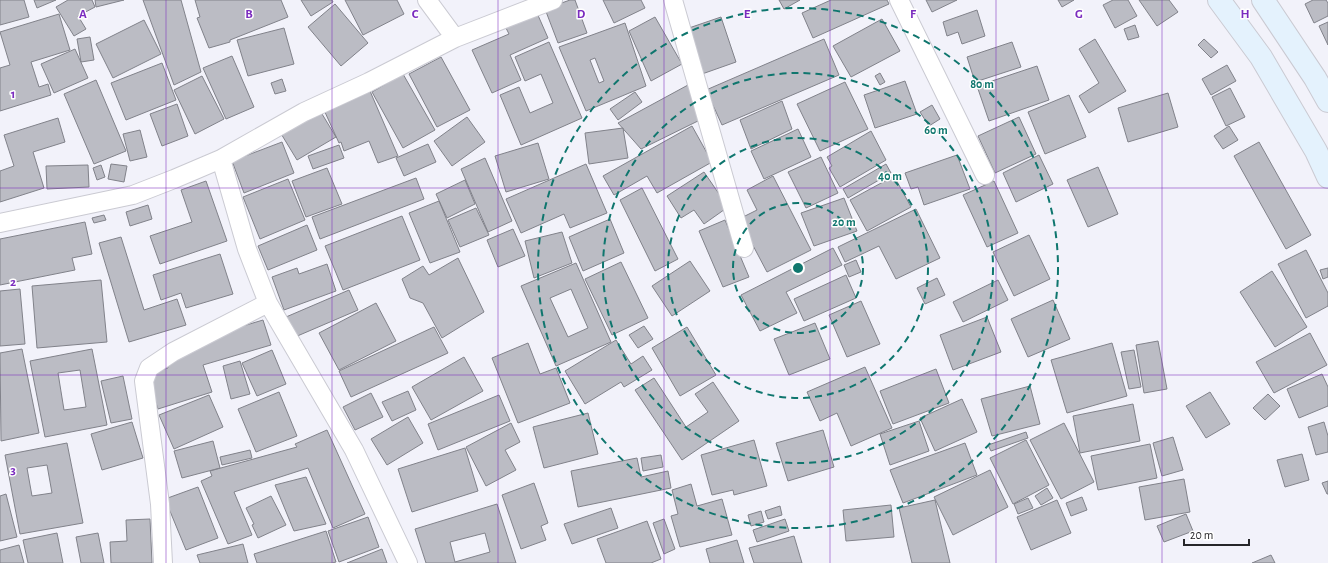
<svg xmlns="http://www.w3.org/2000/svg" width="1328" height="563" viewBox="0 0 1328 563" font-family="'Alegreya Sans',sans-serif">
<rect width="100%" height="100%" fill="#f2f2fa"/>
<!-- building -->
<path fill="#bbbcc4" stroke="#81828a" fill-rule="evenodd" d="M 0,0 L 24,0 L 29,17 L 0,25 Z
M 34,0 L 56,0 L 37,8 Z
M 68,0 L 92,0 L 95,7 L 78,16 L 86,29 L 74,36 L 56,7 Z
M 95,0 L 124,0 L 96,7 Z
M 143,0 L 181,0 L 201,72 L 174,85 Z
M 195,0 L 281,0 L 288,17 L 230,40 L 230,42 L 209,48 L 197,18 L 200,17 Z
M 301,0 L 332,0 L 333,2 L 311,16 Z
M 345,0 L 397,0 L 404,14 L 363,35 Z
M 570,0 L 575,0 L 587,33 L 558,43 L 545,9 Z
M 603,0 L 641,0 L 645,8 L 614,23 Z
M 779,0 L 800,0 L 784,9 Z
M 831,0 L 887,0 L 889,4 L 813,38 L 802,13 Z
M 926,0 L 957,0 L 932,12 Z
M 1058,0 L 1074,0 L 1062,7 Z
M 1113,0 L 1128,0 L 1137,16 L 1115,28 L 1103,5 Z
M 1139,0 L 1169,0 L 1178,12 L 1157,26 Z
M 1313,0 L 1326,0 L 1328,3 L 1328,16 L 1314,23 L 1305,4 Z
M 335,4 L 368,43 L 341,66 L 308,27 Z
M 977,10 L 985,36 L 962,44 L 958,32 L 947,36 L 943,22 Z
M 537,13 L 548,38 L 510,55 L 521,80 L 492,93 L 472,50 L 509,34 L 505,26 Z
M 59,14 L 70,50 L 31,62 L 39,87 L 48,84 L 51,95 L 0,111 L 0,68 L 10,65 L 0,32 Z
M 655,17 L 682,64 L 651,81 L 629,31 Z
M 721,17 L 736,62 L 702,74 L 686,29 Z
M 882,19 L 900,51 L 851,77 L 833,46 Z
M 144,20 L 161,54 L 113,78 L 96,44 Z
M 1328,22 L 1328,45 L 1319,26 Z
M 625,23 L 646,86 L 586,111 L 559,47 ZM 595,58 L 604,81 L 599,83 L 590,60 Z
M 1135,25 L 1139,37 L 1128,40 L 1124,29 Z
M 284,28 L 294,64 L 248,76 L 237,40 Z
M 90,37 L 94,60 L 81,62 L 77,39 Z
M 824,39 L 839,75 L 722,125 L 706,90 Z
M 1095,39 L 1126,91 L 1089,113 L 1079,96 L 1099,83 L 1079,49 Z
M 1204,39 L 1218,52 L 1211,58 L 1198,45 Z
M 549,42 L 582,118 L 521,145 L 500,95 L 519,87 L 530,113 L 553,103 L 541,74 L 525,81 L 515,57 Z
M 1012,42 L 1021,67 L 975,82 L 967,57 Z
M 75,49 L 88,78 L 54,93 L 41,64 Z
M 232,56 L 254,107 L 226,119 L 203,68 Z
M 441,57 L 470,110 L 437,127 L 409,74 Z
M 162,63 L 176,100 L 126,120 L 111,83 Z
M 1227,65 L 1236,81 L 1211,95 L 1202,79 Z
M 1037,66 L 1049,100 L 989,121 L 977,86 Z
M 880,73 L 885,82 L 880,85 L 875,76 Z
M 403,74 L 435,130 L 403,148 L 372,92 Z
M 202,76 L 224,119 L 195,134 L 174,90 Z
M 282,79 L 286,91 L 275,94 L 271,83 Z
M 96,80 L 126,151 L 94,164 L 64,94 Z
M 905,81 L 917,114 L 875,128 L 864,95 Z
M 845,82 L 868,129 L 820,151 L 797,104 Z
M 688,85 L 704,118 L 641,149 L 618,123 Z
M 1230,88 L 1245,117 L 1226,126 L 1212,97 Z
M 370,91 L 398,156 L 378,163 L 369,141 L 344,151 L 341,142 L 339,143 L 324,110 Z
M 635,92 L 642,102 L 618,120 L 610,109 Z
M 1168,93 L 1178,127 L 1128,142 L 1118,108 Z
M 1069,95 L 1086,137 L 1045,154 L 1028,112 Z
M 782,101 L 792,129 L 751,149 L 740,120 Z
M 177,104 L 188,136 L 162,146 L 150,114 Z
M 932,105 L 940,119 L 929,126 L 920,112 Z
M 319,109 L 336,137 L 297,160 L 280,132 Z
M 467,117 L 485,142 L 452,166 L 434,141 Z
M 1019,117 L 1036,154 L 995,173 L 978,136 Z
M 58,118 L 65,142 L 33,152 L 44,188 L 0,202 L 0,171 L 14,166 L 4,135 Z
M 692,126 L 712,162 L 657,193 L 647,176 L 614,195 L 603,176 Z
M 1229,126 L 1238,140 L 1223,149 L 1214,136 Z
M 623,128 L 628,158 L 589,164 L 585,133 Z
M 798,129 L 811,157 L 764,179 L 751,151 Z
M 140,130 L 147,157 L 130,161 L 123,134 Z
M 871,131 L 886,160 L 840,187 L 829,168 L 832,166 L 827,157 Z
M 282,142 L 294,173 L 244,193 L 232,161 Z
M 1259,142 L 1311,235 L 1286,249 L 1234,156 Z
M 538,143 L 549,179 L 506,192 L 495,156 Z
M 428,144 L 436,162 L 404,176 L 396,158 Z
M 339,145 L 344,158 L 313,169 L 308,156 Z
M 957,155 L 970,189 L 924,205 L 918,187 L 911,189 L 905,173 Z
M 1039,155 L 1053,184 L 1016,202 L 1003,173 Z
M 821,157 L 838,193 L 806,208 L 788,172 Z
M 485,158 L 512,221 L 488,232 L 461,169 Z
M 111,164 L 127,166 L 124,182 L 108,179 Z
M 586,164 L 607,213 L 570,228 L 564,214 L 521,233 L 506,199 Z
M 886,164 L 891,173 L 848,198 L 843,189 Z
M 88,165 L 89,187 L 47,189 L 46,166 Z
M 101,165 L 105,177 L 97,180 L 93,168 Z
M 1098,167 L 1118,214 L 1088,227 L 1067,180 Z
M 327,168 L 342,204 L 306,217 L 292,181 Z
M 704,172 L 728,207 L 704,224 L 694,210 L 681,218 L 667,196 Z
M 773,176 L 811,250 L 767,272 L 739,219 L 757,210 L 747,190 Z
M 894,176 L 911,207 L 867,231 L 850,200 Z
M 416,178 L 424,199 L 320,239 L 312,217 Z
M 288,179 L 305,220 L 260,239 L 243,197 Z
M 465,180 L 475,204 L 447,218 L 436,194 Z
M 206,181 L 227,241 L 160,264 L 150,236 L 192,222 L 181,190 Z
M 994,181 L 1018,233 L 987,247 L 963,195 Z
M 642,188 L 678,259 L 655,271 L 620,200 Z
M 844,198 L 857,231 L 814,246 L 801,213 Z
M 439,201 L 460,252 L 430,263 L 409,213 Z
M 148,205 L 152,219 L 130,226 L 126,212 Z
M 476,208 L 489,235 L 460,247 L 448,220 Z
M 916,209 L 940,258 L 896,279 L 879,246 L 845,262 L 838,247 Z
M 104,215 L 106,220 L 94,223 L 92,218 Z
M 402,216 L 420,260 L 343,290 L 325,246 Z
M 610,219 L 624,253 L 583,271 L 569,237 Z
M 725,220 L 749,277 L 723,287 L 699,231 Z
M 85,222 L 92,254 L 72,258 L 75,270 L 0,285 L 0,239 Z
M 307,225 L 317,250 L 268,270 L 258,246 Z
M 513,229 L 525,256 L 498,267 L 487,240 Z
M 562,232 L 572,263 L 534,278 L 525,241 Z
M 1029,235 L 1050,279 L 1014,296 L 993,252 Z
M 121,237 L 144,310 L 177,299 L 186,325 L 129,342 L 99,243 Z
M 833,248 L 842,265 L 786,292 L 797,313 L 760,331 L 741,295 Z
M 1306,250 L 1328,293 L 1328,306 L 1306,318 L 1278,264 Z
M 220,254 L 233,294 L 186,308 L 181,293 L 161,300 L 153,275 Z
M 458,258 L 484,312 L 442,338 L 423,303 L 410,298 L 402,279 L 423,266 L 429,275 Z
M 856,260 L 861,272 L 849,277 L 844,265 Z
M 690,261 L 710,291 L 672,316 L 652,286 Z
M 621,262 L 648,318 L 612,335 L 585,279 Z
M 576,263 L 611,342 L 556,366 L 521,286 ZM 571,289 L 588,328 L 568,337 L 550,298 Z
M 327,264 L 336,291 L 284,310 L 272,277 L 297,268 L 299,274 Z
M 1328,268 L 1328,277 L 1323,279 L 1320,270 Z
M 1272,271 L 1307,327 L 1275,347 L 1240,292 Z
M 846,275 L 856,298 L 804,321 L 794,299 Z
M 937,278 L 945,295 L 925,304 L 917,288 Z
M 101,280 L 107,342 L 37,348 L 32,286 Z
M 998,280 L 1008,300 L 963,322 L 953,302 Z
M 20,289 L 25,344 L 0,346 L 0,291 Z
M 349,290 L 358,310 L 295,337 L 286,317 Z
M 1053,300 L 1070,339 L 1028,357 L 1011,319 Z
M 861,301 L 880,344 L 847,357 L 829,315 Z
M 376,303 L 396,341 L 339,370 L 319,333 Z
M 987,317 L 1001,352 L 953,370 L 940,335 Z
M 263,320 L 271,345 L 203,365 L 212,392 L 158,409 L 147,374 L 168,368 L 163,350 Z
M 815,323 L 830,359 L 789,375 L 774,339 Z
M 644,326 L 653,339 L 638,348 L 629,335 Z
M 434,327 L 448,353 L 351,397 L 339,371 Z
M 687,327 L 716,375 L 680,396 L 652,348 Z
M 1310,333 L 1327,365 L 1274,393 L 1256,362 Z
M 616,340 L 631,364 L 643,356 L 652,370 L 624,387 L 621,382 L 585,404 L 565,371 Z
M 1158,341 L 1167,389 L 1144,393 L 1136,345 Z
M 528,343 L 540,374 L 556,368 L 570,403 L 518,423 L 492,358 Z
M 1112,343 L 1127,396 L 1067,413 L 1051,360 Z
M 22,349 L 39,433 L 1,441 L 0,353 Z
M 92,349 L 107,425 L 45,437 L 30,361 ZM 80,370 L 86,407 L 64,410 L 58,373 Z
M 272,350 L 286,384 L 257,396 L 242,363 Z
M 1134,350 L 1141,387 L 1129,389 L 1121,352 Z
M 464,357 L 483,391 L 431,420 L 412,387 Z
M 240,361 L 250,394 L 231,399 L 223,366 Z
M 865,367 L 892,428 L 851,446 L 837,413 L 820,421 L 807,392 Z
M 936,369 L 949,403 L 893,424 L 880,391 Z
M 1322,374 L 1328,387 L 1328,406 L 1299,418 L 1287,389 Z
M 123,376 L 132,419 L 111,423 L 101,381 Z
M 654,378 L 686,427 L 708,412 L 695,394 L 713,382 L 739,421 L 682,460 L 635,390 Z
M 1030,386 L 1040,424 L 992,436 L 981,399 Z
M 408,391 L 416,410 L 392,421 L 382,402 Z
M 279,392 L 297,436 L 256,452 L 238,409 Z
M 1210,392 L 1230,424 L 1206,438 L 1186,406 Z
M 371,393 L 383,417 L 355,430 L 343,407 Z
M 1268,394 L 1280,406 L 1265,420 L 1253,408 Z
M 209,395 L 223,427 L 174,449 L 159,415 Z
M 499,395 L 510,421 L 438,450 L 428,424 Z
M 962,399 L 977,432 L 935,451 L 920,418 Z
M 1133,404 L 1140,441 L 1080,453 L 1073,416 Z
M 588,413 L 598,454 L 544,468 L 533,427 Z
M 408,417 L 423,443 L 387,465 L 371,439 Z
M 919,421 L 929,451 L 890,465 L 880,434 Z
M 132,422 L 143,458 L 102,470 L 91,434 Z
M 1324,422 L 1328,436 L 1328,452 L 1316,455 L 1308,427 Z
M 511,423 L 520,442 L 505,450 L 516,470 L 486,486 L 466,447 Z
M 1064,423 L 1094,482 L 1061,499 L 1030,440 Z
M 327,430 L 365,514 L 333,528 L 308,468 L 234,492 L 252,535 L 228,544 L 201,481 L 212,476 L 210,471 L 297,447 L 295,444 Z
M 823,430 L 834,467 L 788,481 L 776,443 Z
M 1026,432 L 1028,438 L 991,451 L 988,445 Z
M 1173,437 L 1183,470 L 1162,476 L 1153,443 Z
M 754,440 L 767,486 L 734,495 L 733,490 L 712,495 L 701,455 Z
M 1026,440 L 1049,485 L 1013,504 L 990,458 Z
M 213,441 L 220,468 L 182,478 L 174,451 Z
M 67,443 L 83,523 L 20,534 L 5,455 ZM 47,465 L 52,493 L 32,496 L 27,468 Z
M 965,443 L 977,475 L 903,503 L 890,470 Z
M 1150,444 L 1157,478 L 1098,490 L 1091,456 Z
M 465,448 L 478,491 L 412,512 L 398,469 Z
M 250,450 L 252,458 L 222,465 L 220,457 Z
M 1302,454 L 1309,480 L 1285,487 L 1277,460 Z
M 661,455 L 663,467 L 643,471 L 641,458 Z
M 637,458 L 641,477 L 668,471 L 671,488 L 578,507 L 571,471 Z
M 990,470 L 1008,507 L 953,535 L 934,497 Z
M 306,477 L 326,524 L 294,531 L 275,485 Z
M 1184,479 L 1190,512 L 1145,520 L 1139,487 Z
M 1328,481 L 1328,494 L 1327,494 L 1322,483 Z
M 534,483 L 548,523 L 541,526 L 546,540 L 521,549 L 502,495 Z
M 691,484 L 697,506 L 722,499 L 732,535 L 680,547 L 671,516 L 678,514 L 672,490 Z
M 198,487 L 218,538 L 186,550 L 165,499 Z
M 1047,488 L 1053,498 L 1041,505 L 1035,496 Z
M 6,494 L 17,537 L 0,541 L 0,496 Z
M 271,496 L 286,525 L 258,538 L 252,525 L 254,524 L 246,508 Z
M 1082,497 L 1087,510 L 1071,516 L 1066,503 Z
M 1028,498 L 1033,508 L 1018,514 L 1014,504 Z
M 935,500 L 950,563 L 912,563 L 899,508 Z
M 1057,500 L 1071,533 L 1031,550 L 1017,517 Z
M 497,504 L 516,563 L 426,563 L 415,529 ZM 485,533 L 490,552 L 455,562 L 450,542 Z
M 891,505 L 894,537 L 846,541 L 843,510 Z
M 780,506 L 782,515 L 768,519 L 765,511 Z
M 611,508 L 618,528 L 572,544 L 564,524 Z
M 761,511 L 764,522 L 751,526 L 748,515 Z
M 1186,514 L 1193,531 L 1164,542 L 1157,526 Z
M 368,517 L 379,547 L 339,562 L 328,531 Z
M 150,519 L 152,563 L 111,563 L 110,542 L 127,541 L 126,520 Z
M 664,519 L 675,549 L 664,554 L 653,523 Z
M 785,519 L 789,531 L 757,542 L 753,530 Z
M 647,521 L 661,559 L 651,563 L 606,563 L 597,539 Z
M 326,531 L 336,562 L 332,563 L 257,563 L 254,554 Z
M 57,533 L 63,563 L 28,563 L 23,540 Z
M 98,533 L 104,563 L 81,563 L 76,537 Z
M 794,536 L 802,563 L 754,563 L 749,548 Z
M 737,540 L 744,563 L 710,563 L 706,549 Z
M 243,544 L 248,563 L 200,563 L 197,555 Z
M 19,545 L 24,563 L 0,563 L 0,550 Z
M 382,549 L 387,563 L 347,563 Z
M 1271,555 L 1275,563 L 1252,563 Z"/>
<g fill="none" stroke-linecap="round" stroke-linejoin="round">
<defs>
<path id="minor" d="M 427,0 L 455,38
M 673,0 L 744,248
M 899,0 L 985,175
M 221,159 L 247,249 L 268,303 L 354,450 L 408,563
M 0,223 L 133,195 L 174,179 L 221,159 L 304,112 L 369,82 L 455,38 L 553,0
M 163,563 L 160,504 L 144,381 L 149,368 L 173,352 L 268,303"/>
<path id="secondary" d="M 1219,0 L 1261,57 L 1316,151 L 1328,177
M 1263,0 L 1315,78 L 1328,101"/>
</defs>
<!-- minor casing -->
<use href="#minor" stroke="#cacad2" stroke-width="20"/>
<!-- secondary casing -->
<use href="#secondary" stroke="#cacad2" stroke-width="24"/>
<!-- minor -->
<use href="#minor" stroke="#fff" stroke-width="18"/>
<!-- secondary -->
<use href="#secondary" stroke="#e4f2fd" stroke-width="22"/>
</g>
<!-- grid -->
<path fill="none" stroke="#7b2cbf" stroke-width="1" stroke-opacity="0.55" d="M 166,0 L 166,563M 332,0 L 332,563M 498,0 L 498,563M 664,0 L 664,563M 830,0 L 830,563M 996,0 L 996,563M 1162,0 L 1162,563M 0,188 L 1328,188M 0,375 L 1328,375"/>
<!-- distance rings -->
<g fill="none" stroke="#0f766e" stroke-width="2" stroke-dasharray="7 5">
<circle cx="798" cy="268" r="65"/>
<circle cx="798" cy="268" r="130"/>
<circle cx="798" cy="268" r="195"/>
<circle cx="798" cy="268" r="260"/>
</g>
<g font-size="13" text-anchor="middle" font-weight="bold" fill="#7b2cbf" stroke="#fff" stroke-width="3" stroke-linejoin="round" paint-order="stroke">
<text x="83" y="18">A</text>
<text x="249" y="18">B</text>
<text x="415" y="18">C</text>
<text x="581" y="18">D</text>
<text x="747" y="18">E</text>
<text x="913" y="18">F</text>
<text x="1079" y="18">G</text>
<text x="1245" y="18">H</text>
<text x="13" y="98">1</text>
<text x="13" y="286">2</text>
<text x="13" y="474">3</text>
</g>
<circle cx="798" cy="268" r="6" fill="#0f766e" stroke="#fff" stroke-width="2"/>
<g font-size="12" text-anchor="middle" font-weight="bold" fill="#0f766e" stroke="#fff" stroke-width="3" stroke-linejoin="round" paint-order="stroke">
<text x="982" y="88">80 m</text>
<text x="936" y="134">60 m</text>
<text x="890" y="180">40 m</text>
<text x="844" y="226">20 m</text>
</g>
<!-- scale -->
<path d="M1184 539v6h65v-6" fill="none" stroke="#262629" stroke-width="2"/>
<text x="1190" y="539" font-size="12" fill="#262629" stroke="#ffffff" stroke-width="3" paint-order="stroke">20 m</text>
</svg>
